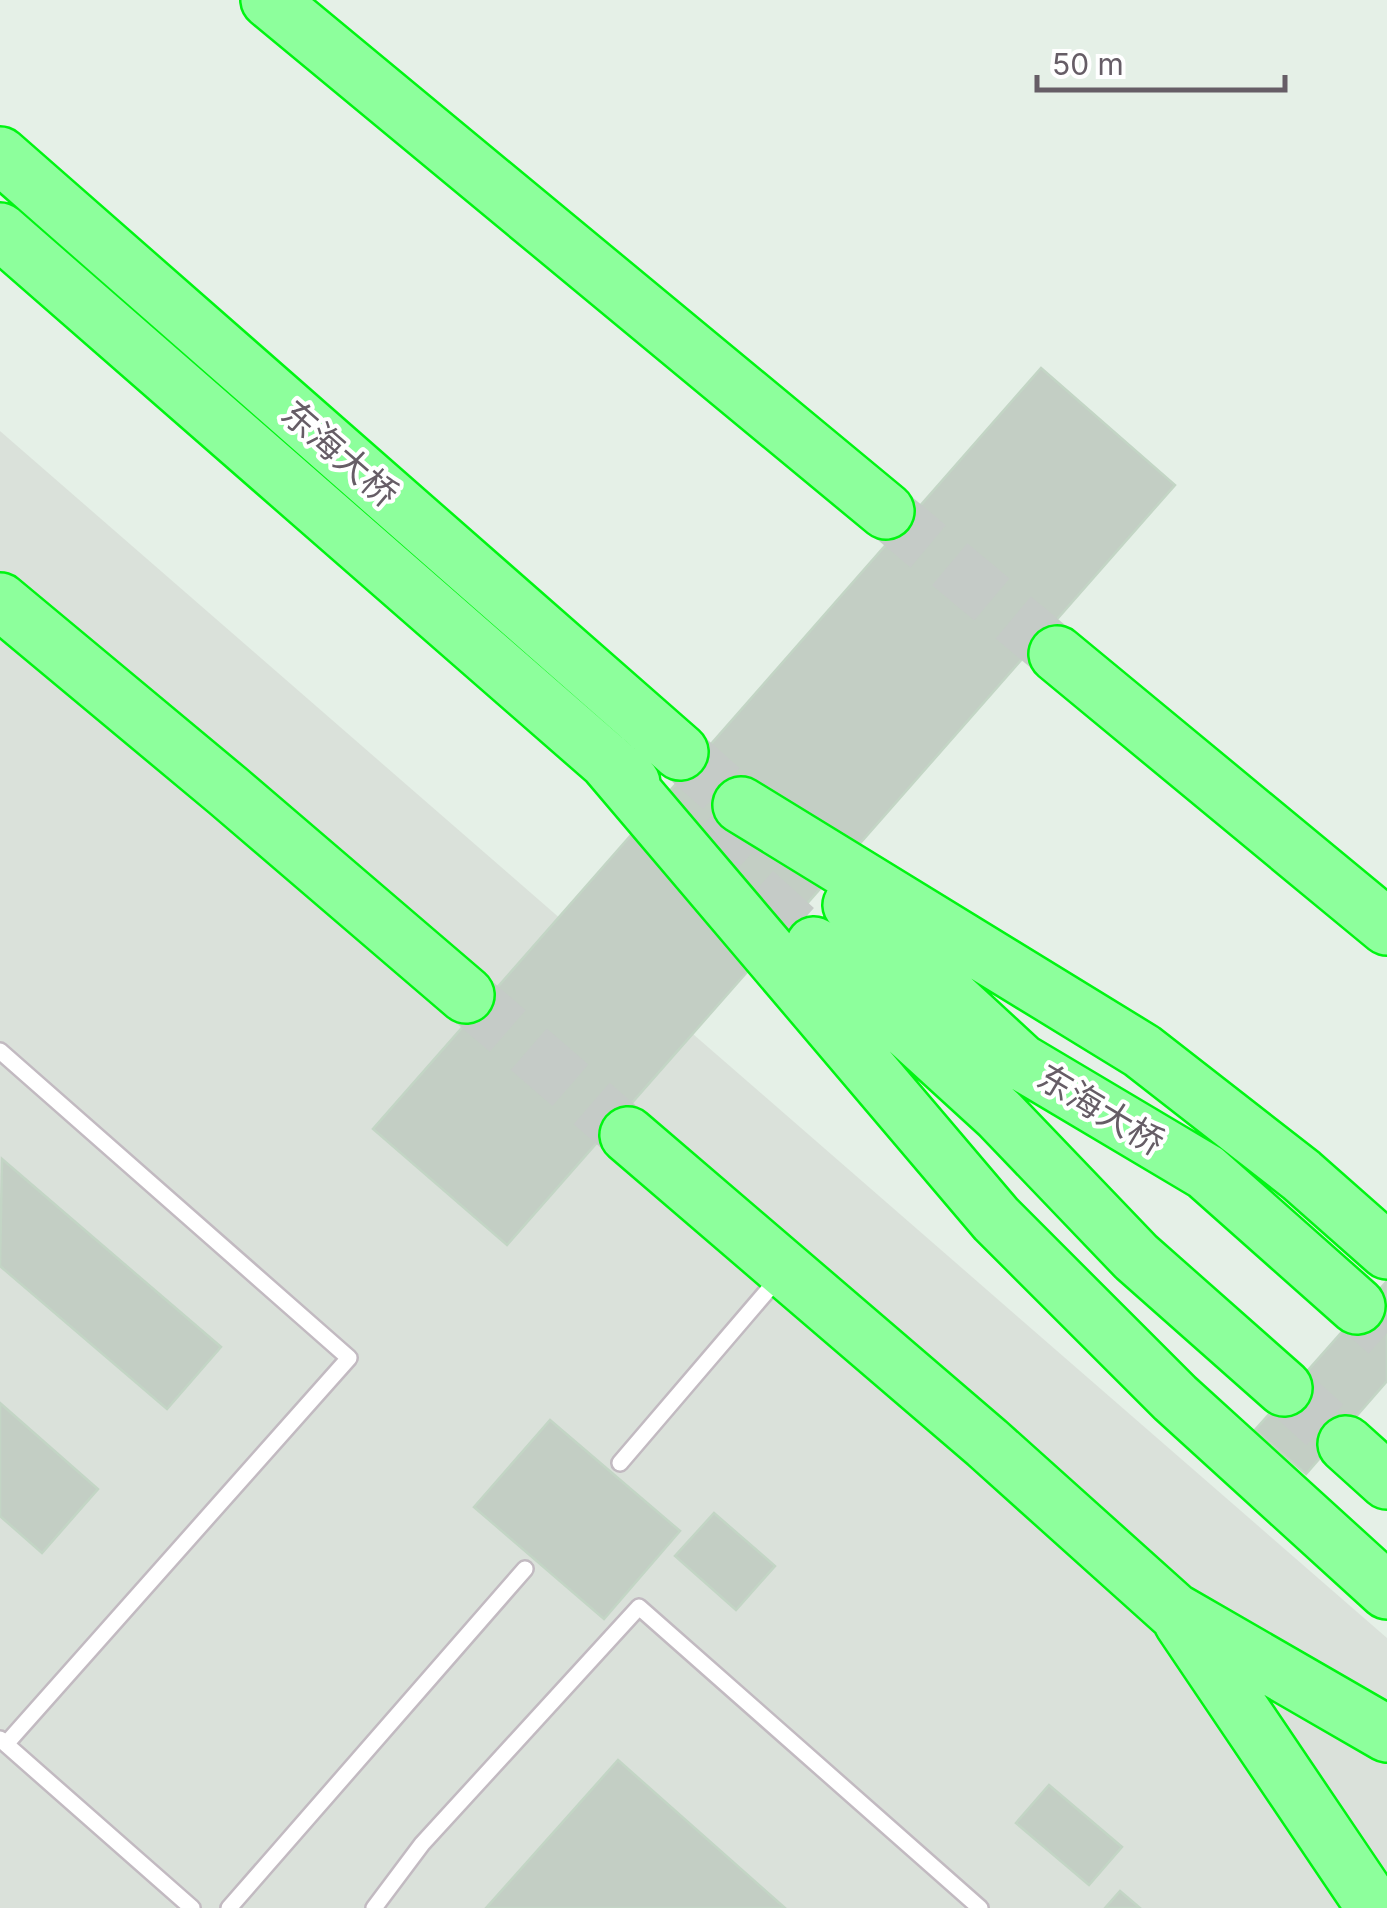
<svg xmlns="http://www.w3.org/2000/svg" width="1387" height="1908" viewBox="0 0 1387 1908" font-family="Inter,'Noto Sans SC',sans-serif">
<rect width="100%" height="100%" fill="#e5f0e7"/>
<!-- industrial -->
<path fill="#dae1da" d="M 0,431 L 1387,1638 L 1387,1908 L 0,1908 Z"/>
<!-- building -->
<path fill="#c3cec4" stroke="#c3d5c5" stroke-width="2.5" d="M 1041,368 L 1175,485 L 507,1245 L 373,1129 Z
M 2,1159 L 221,1347 L 167,1409 L 0,1266 Z
M 1387,1281 L 1387,1381 L 1306,1474 L 1255,1430 Z
M 0,1403 L 98,1489 L 42,1553 L 0,1516 Z
M 550,1420 L 680,1531 L 604,1619 L 474,1507 Z
M 714,1513 L 775,1566 L 736,1610 L 675,1556 Z
M 618,1760 L 785,1908 L 486,1908 Z
M 1049,1785 L 1122,1847 L 1089,1885 L 1016,1823 Z
M 1120,1891 L 1140,1908 L 1105,1908 Z"/>
<g fill="none" stroke-linecap="round" stroke-linejoin="round">
<!-- highway-tunnel -->
<path stroke="#c5cbc7" stroke-width="55" stroke-dasharray="55 28" stroke-linecap="butt" d="M 886,511 L 1057,654
M 680,752 L 775,836
M 693,836 L 814,945
M 466,995 L 628,1135
M 1357,1306 L 1387,1333
M 1284,1388 L 1346,1444"/>
<defs>
<path id="lane" d="M 0,1051 L 349,1358 L 6,1744
M 620,1463 L 780,1276
M 0,1739 L 192,1908
M 229,1908 L 525,1569
M 374,1908 L 422,1844 L 639,1607 L 980,1908"/>
<path id="highway" d="M 269,0 L 886,511
M 0,155 L 680,752
M 0,231 L 632,783
M 0,601 L 228,791 L 466,995
M 1057,654 L 1387,927
M 606,760 L 996,1219 L 1175,1398 L 1387,1591
M 741,805 L 1142,1051 L 1301,1175 L 1387,1251
M 851,905 L 1021,1062 L 1206,1172 L 1357,1306
M 814,945 L 999,1114 L 1136,1257 L 1284,1388
M 628,1135 L 987,1443 L 1174,1611 L 1387,1734
M 1346,1444 L 1387,1481
M 1182,1622 L 1375,1908"/>
</defs>
<!-- lane casing -->
<use href="#lane" stroke="#c2bac1" stroke-width="20"/>
<!-- highway casing -->
<use href="#highway" stroke="#00f512" stroke-width="60"/>
<!-- lane -->
<use href="#lane" stroke="#fff" stroke-width="15"/>
<!-- highway -->
<use href="#highway" stroke="#8dff9c" stroke-width="55"/>
</g>
<g text-anchor="middle" dominant-baseline="central" stroke-width="8" stroke-linejoin="round" paint-order="stroke">
<!-- street labels -->
<g font-size="35" fill="#665d66" stroke="#fff">
<text transform="translate(340 453) rotate(41)">东海大桥</text>
<text transform="translate(1101 1109) rotate(31)">东海大桥</text>
</g>
</g>
<!-- scale -->
<path d="M1037 75v15h248v-15" fill="none" stroke="#665d66" stroke-width="5"/>
<text x="1052" y="75" font-size="30" fill="#665d66" stroke="#ffffff" stroke-width="8" paint-order="stroke">50 m</text>
</svg>
